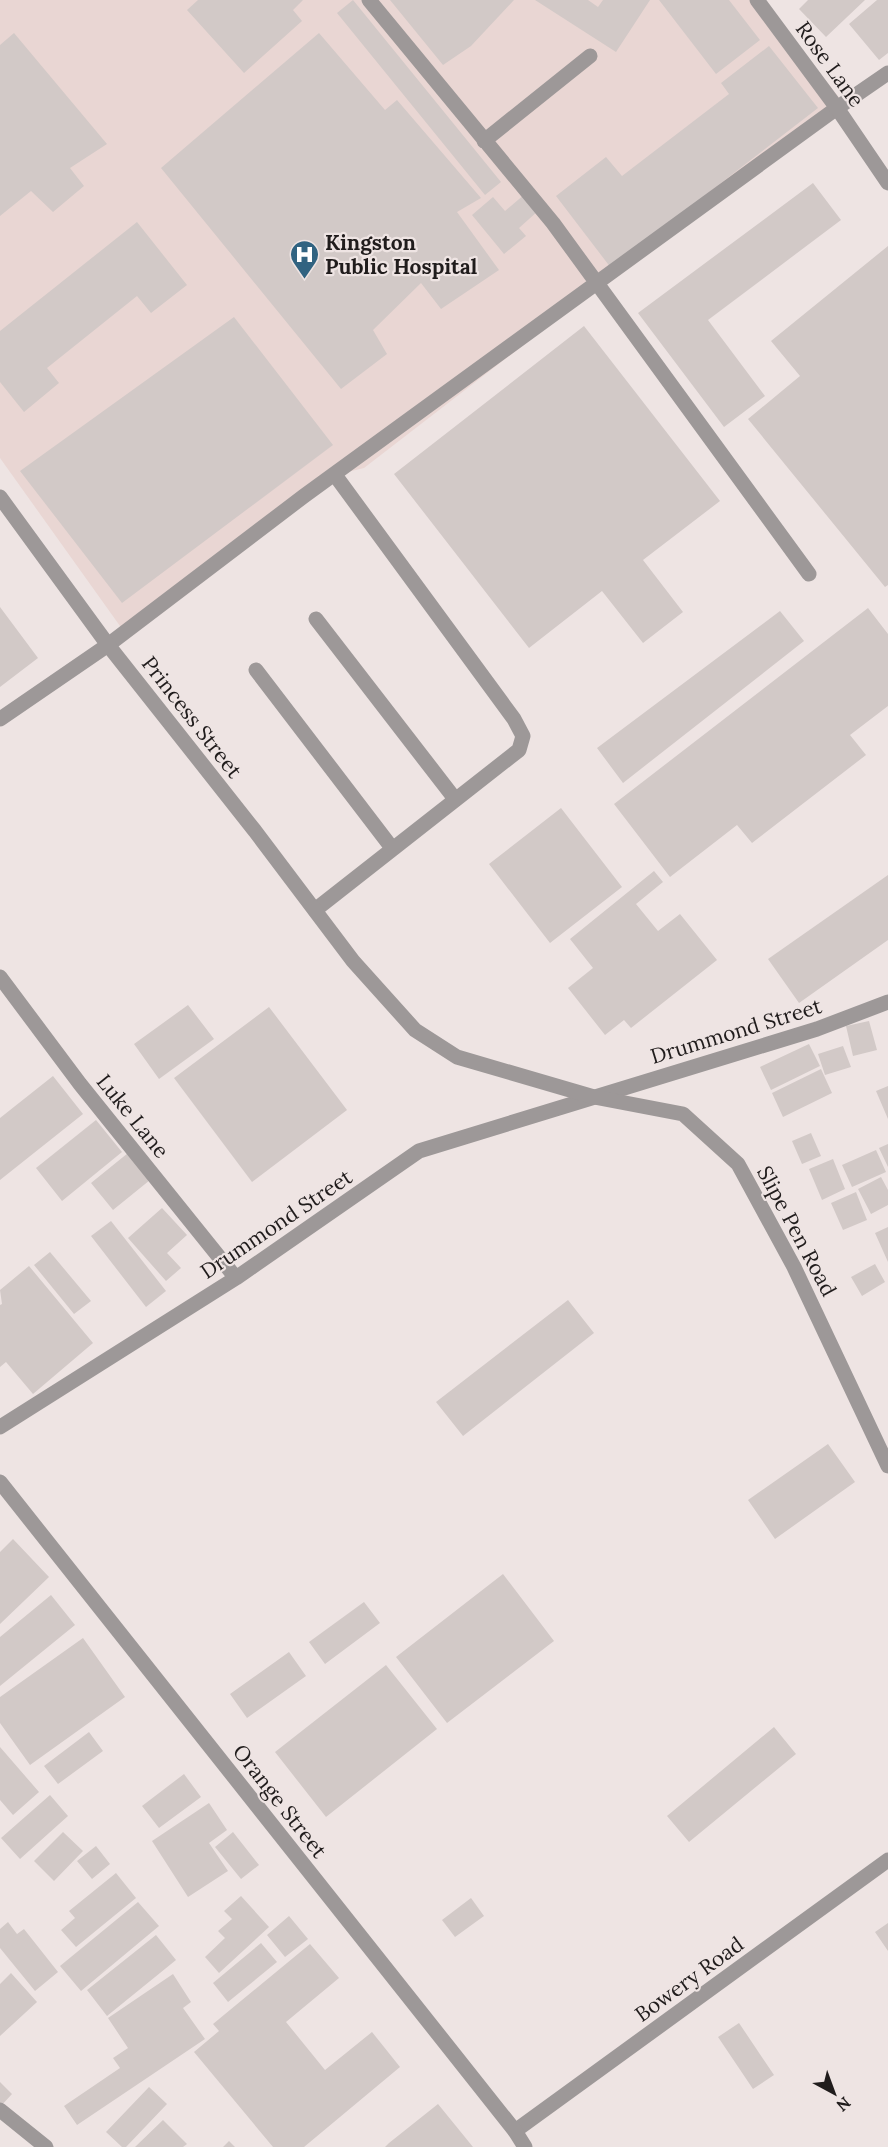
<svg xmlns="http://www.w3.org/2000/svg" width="888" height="2147" viewBox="0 0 888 2147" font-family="Lora,serif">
<rect width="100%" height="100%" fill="#eee4e3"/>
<!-- built -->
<path fill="#e9d6d3" d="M 0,0 L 763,0 L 841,100 L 364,468 L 335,475 L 125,633 L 0,458 Z"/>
<!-- building -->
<path fill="#d2c9c7" d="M 198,0 L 303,0 L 293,10 L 302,21 L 244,73 L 187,10 Z
M 353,0 L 501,182 L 485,195 L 337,13 Z
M 390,0 L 514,0 L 471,46 L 443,65 Z
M 535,0 L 588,0 L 598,7 L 603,0 L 650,0 L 616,52 Z
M 659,0 L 729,0 L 760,40 L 716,74 Z
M 808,0 L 865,0 L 826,37 L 799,9 Z
M 877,0 L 888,0 L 888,53 L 879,60 L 849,24 Z
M 14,33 L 107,144 L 70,168 L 84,186 L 53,212 L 31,191 L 0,216 L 0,45 Z
M 319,33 L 385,110 L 397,100 L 481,198 L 457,212 L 499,270 L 441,309 L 421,283 L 373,330 L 387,354 L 341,389 L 161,168 Z
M 769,46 L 818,108 L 611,268 L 556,196 L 606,157 L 622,176 L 729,94 L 721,83 Z
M 813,183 L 841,220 L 708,320 L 765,396 L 724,427 L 638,313 Z
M 525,194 L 538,211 L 519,228 L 526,236 L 504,254 L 472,215 L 493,197 L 505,211 Z
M 137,222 L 187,285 L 151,313 L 137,296 L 47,368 L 59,383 L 24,412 L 0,382 L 0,331 Z
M 888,246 L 888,585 L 885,587 L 748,419 L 800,376 L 771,341 Z
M 234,317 L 333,445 L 122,603 L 20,471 Z
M 584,326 L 720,501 L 643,560 L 683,612 L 643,643 L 602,591 L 529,648 L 394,474 Z
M 0,607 L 38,658 L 0,687 Z
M 868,608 L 888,634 L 888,706 L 850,735 L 866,755 L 752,843 L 737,825 L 670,877 L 614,804 Z
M 780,611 L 804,641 L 623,783 L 597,748 Z
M 561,808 L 622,887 L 550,943 L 489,864 Z
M 654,871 L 663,882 L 636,904 L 658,931 L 680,914 L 717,960 L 631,1028 L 624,1020 L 605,1035 L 568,988 L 593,968 L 570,939 Z
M 888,875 L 888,940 L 799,1003 L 768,959 Z
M 188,1005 L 214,1039 L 159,1079 L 134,1044 Z
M 269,1007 L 347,1110 L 252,1182 L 174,1078 Z
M 869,1021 L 877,1050 L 853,1056 L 846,1026 Z
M 809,1044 L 820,1066 L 771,1090 L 760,1067 Z
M 843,1046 L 851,1067 L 825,1075 L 818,1054 Z
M 821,1069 L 832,1093 L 783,1117 L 772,1093 Z
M 53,1076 L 83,1114 L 0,1180 L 0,1118 Z
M 888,1086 L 888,1119 L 876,1091 Z
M 96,1120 L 122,1152 L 62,1201 L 36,1168 Z
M 811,1133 L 821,1156 L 802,1164 L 792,1141 Z
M 888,1144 L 888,1167 L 879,1148 Z
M 876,1150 L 886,1172 L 852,1187 L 842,1165 Z
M 128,1153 L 150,1180 L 113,1210 L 91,1183 Z
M 833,1159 L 845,1189 L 822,1200 L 809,1169 Z
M 881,1177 L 888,1190 L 888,1205 L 871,1214 L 858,1189 Z
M 856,1192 L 867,1220 L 843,1230 L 831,1203 Z
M 162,1208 L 187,1235 L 167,1253 L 181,1268 L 166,1281 L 128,1238 Z
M 111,1221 L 166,1291 L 146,1307 L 91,1236 Z
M 888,1227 L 888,1262 L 875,1233 Z
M 50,1252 L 91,1301 L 74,1314 L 34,1265 Z
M 875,1264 L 885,1282 L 862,1296 L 851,1277 Z
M 29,1266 L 93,1343 L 33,1394 L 6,1362 L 0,1367 L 0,1305 L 2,1304 L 0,1290 Z
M 568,1300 L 594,1333 L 463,1436 L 436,1402 Z
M 828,1444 L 855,1482 L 775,1539 L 748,1500 Z
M 13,1539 L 49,1577 L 0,1624 L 0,1552 Z
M 503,1574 L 554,1641 L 447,1723 L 396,1657 Z
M 51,1595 L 75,1625 L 0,1686 L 0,1637 Z
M 364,1602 L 380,1623 L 325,1664 L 309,1642 Z
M 83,1638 L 125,1697 L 30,1765 L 0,1723 L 0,1697 Z
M 289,1652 L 306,1676 L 247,1718 L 230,1694 Z
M 386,1665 L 437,1729 L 326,1817 L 275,1752 Z
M 774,1727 L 796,1754 L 689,1842 L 667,1816 Z
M 89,1732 L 103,1751 L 58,1784 L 44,1766 Z
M 0,1747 L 39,1792 L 13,1815 L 0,1800 Z
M 184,1774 L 201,1797 L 159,1828 L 142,1806 Z
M 50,1795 L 68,1816 L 20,1859 L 1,1838 Z
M 209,1803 L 227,1830 L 209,1843 L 228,1871 L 188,1897 L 152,1841 Z
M 63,1832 L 83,1851 L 54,1881 L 34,1861 Z
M 233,1832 L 259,1865 L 241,1879 L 215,1847 Z
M 96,1846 L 110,1864 L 92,1879 L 77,1861 Z
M 116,1873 L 136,1898 L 76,1947 L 61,1930 L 75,1918 L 69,1911 Z
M 241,1896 L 269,1927 L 219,1973 L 205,1957 L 225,1938 L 218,1931 L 232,1919 L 224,1911 Z
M 471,1898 L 484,1916 L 455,1937 L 442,1920 Z
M 138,1902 L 159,1926 L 81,1991 L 60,1966 Z
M 289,1916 L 308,1939 L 285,1957 L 267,1935 Z
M 8,1922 L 17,1934 L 24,1929 L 58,1972 L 35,1991 L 0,1948 L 0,1929 Z
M 888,1923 L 888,1951 L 875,1932 Z
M 156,1935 L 176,1960 L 107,2016 L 87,1990 Z
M 261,1943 L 277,1962 L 228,2002 L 213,1983 Z
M 310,1944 L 339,1978 L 286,2022 L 325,2070 L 372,2032 L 400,2067 L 304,2147 L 273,2147 L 194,2052 L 219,2031 L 213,2024 Z
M 11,1973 L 37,2002 L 0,2036 L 0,1984 Z
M 173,1974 L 191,2002 L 183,2008 L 205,2039 L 77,2125 L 64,2106 L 120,2068 L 113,2058 L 128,2048 L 108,2018 Z
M 739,2023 L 774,2075 L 753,2089 L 718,2037 Z
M 0,2082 L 12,2094 L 0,2107 Z
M 149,2087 L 167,2104 L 126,2147 L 122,2147 L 106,2132 Z
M 438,2104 L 473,2147 L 385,2147 L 389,2143 Z
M 163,2120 L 187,2144 L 183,2147 L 135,2147 Z
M 229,2141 L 235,2147 L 223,2147 Z"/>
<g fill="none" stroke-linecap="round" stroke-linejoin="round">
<!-- service -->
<path stroke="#9d9898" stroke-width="15" d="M 369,0 L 553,223 L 809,574
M 484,141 L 590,56
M 316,619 L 455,799
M 108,645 L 304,496 L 837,108
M 256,670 L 392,848
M 315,910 L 519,750 L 523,736 L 514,719 L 335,475"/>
<!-- minor -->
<path stroke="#9d9898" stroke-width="15" d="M 757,0 L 837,108 L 888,183
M 837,108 L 888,73
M 0,977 L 80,1084 L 236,1278
M 0,1427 L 236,1278 L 419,1151 L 817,1029 L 888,1002
M 515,2131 L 888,1860"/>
<!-- tertiary -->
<path stroke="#9d9898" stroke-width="15" d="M 0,497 L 108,645 L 255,831 L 353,961 L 415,1030 L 457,1057 L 594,1097 L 683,1114 L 738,1164 L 794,1267 L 888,1466
M 0,719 L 108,645
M 0,1482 L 515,2131 L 525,2147
M 0,2110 L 46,2147"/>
</g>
<!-- icons -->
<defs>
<symbol id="hospital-pin" viewBox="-11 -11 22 30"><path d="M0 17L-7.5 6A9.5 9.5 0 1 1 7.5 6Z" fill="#316381" stroke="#eee4e3"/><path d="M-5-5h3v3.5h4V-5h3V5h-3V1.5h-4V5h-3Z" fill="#fff"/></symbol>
</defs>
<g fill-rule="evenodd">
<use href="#hospital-pin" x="288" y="238" width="33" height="45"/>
</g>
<g text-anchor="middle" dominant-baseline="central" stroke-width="4.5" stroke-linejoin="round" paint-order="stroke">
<!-- street labels -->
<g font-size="21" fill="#201c1c" stroke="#eee4e3">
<text transform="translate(830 64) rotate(54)">Rose Lane</text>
<text transform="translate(192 717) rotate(52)">Princess Street</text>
<text transform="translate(736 1031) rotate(-17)">Drummond Street</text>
<text transform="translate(133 1116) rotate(51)">Luke Lane</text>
<text transform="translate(276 1224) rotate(-34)">Drummond Street</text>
<text transform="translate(797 1231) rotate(62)">Slipe Pen Road</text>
<text transform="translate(280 1801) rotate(52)">Orange Street</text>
<text transform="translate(689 1979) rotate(-36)">Bowery Road</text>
</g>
<!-- poi labels -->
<g font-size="21" font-weight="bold" fill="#201c1c" stroke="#eee4e3" text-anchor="start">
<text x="325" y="242">Kingston<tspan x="325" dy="24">Public Hospital</tspan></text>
</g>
</g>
<!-- north arrow -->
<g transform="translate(834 2093) rotate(139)" stroke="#eee4e3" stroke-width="4.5" paint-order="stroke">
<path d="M0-4.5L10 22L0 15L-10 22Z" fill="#201c1c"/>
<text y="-9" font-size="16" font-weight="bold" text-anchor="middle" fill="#201c1c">N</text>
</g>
</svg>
